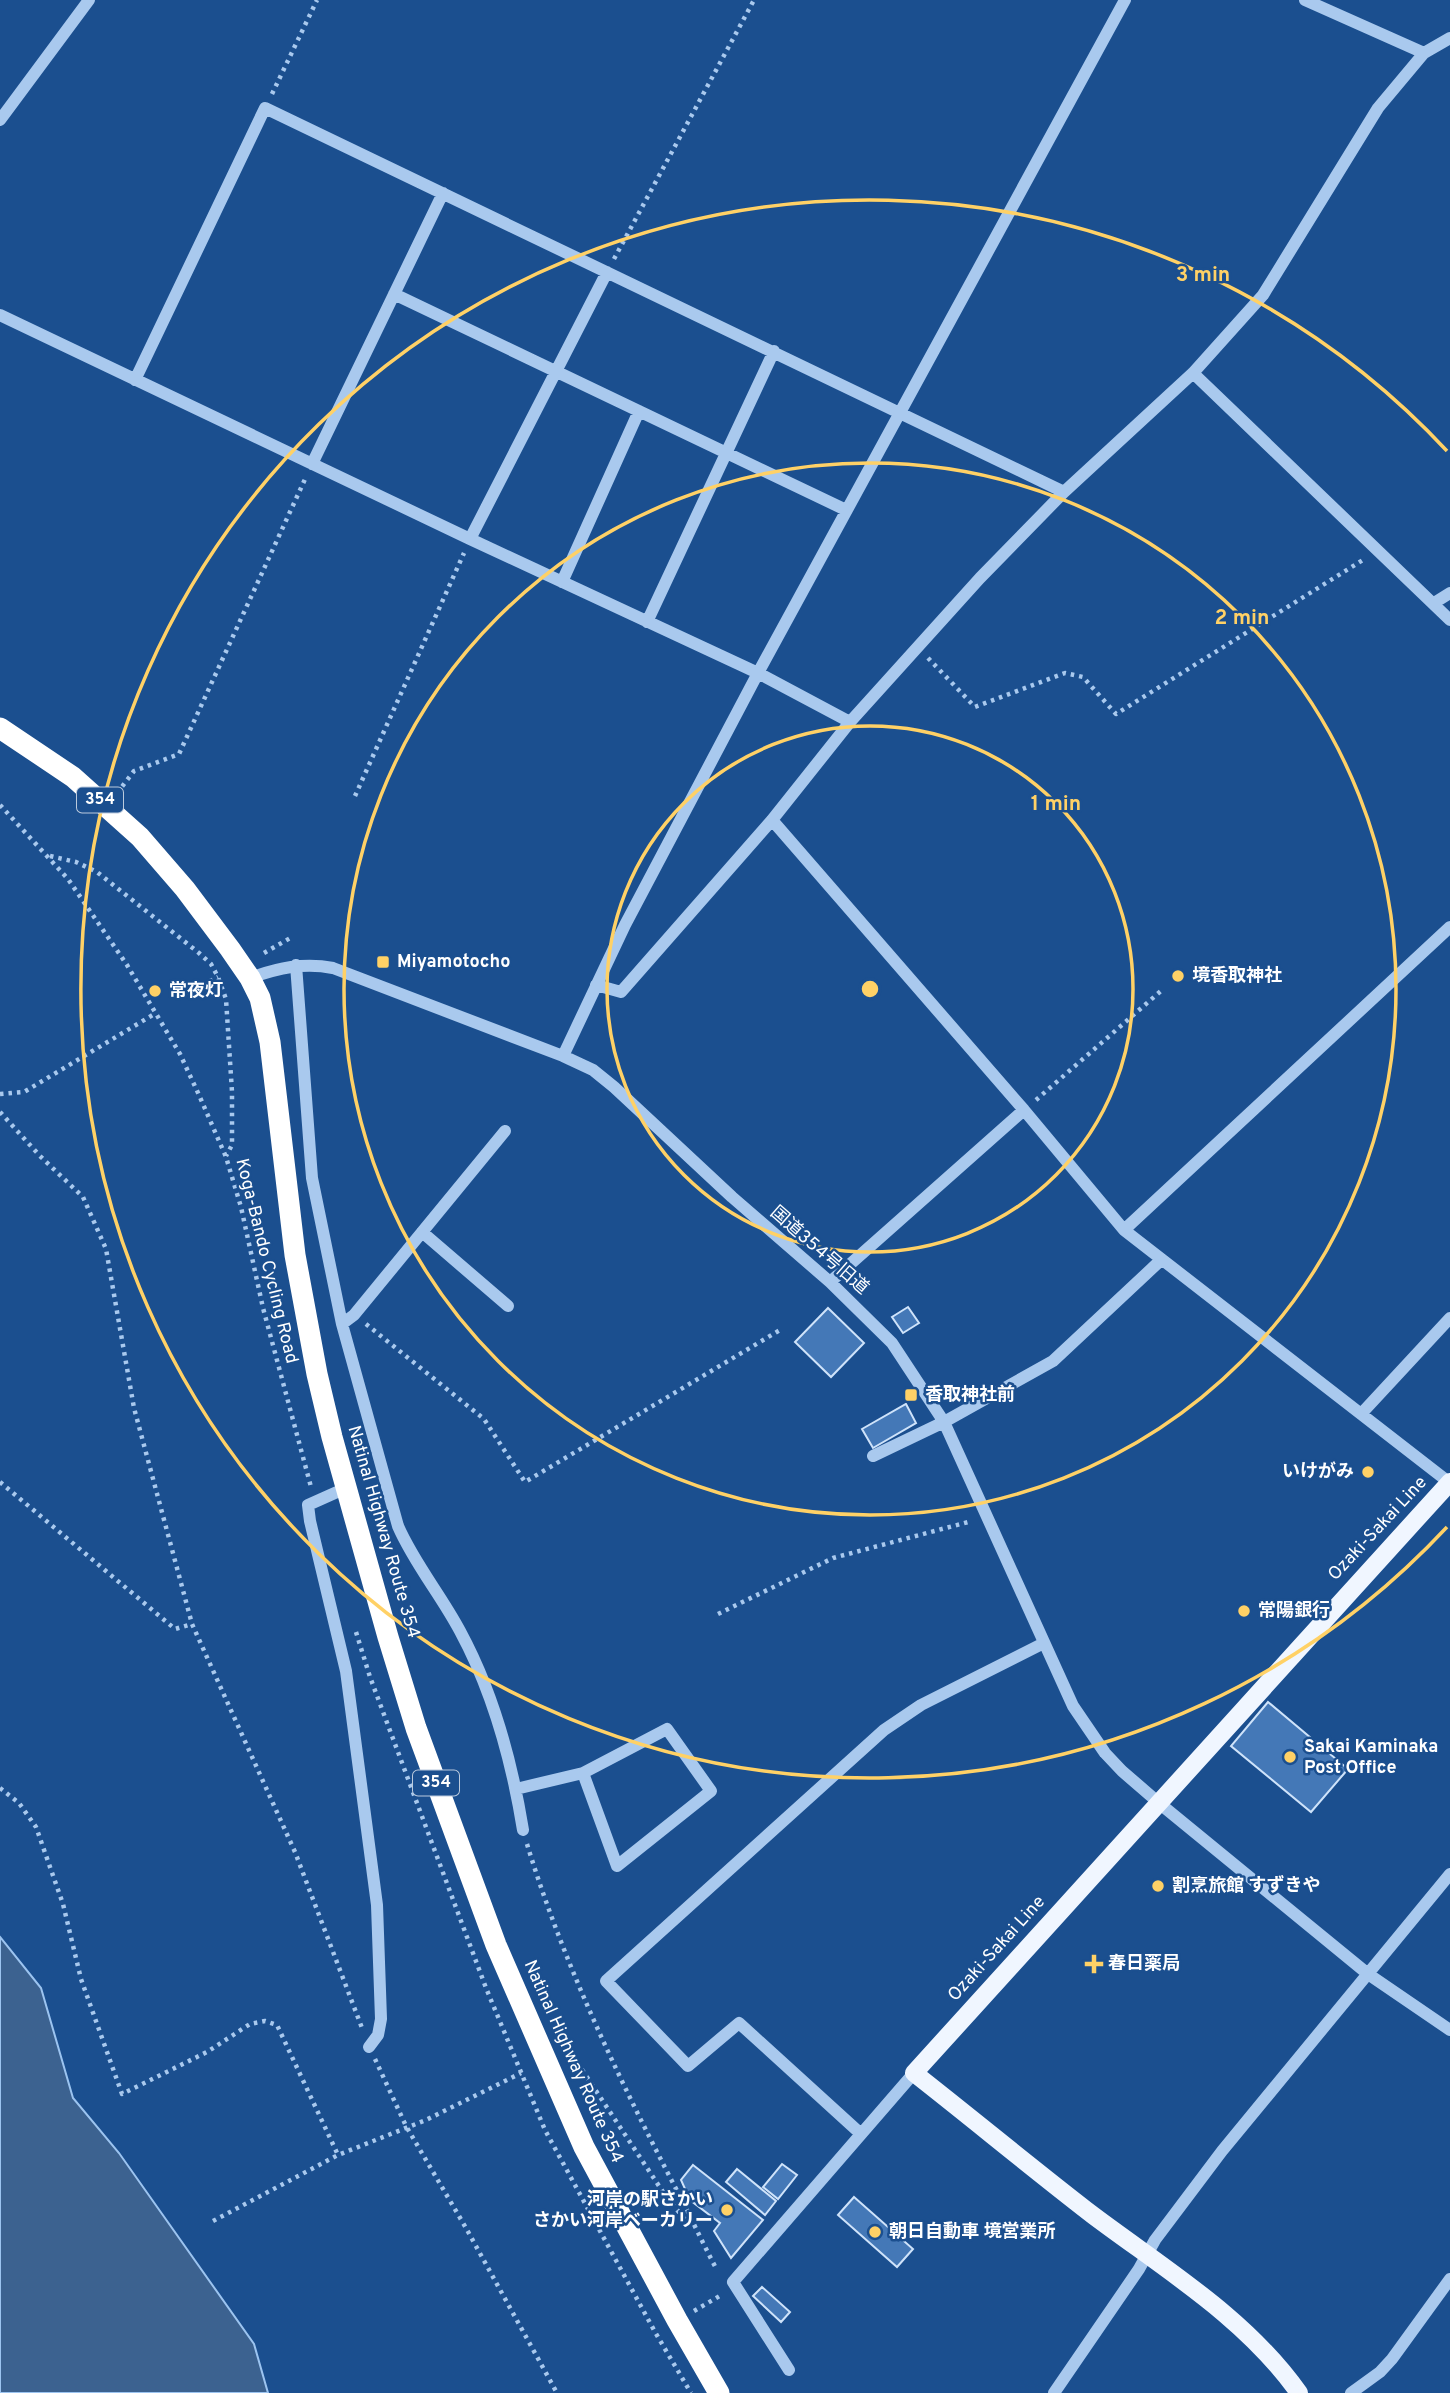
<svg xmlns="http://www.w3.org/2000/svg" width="1450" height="2393" viewBox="0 0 1450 2393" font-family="Overpass,'Noto Sans JP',sans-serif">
<rect width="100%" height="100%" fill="#1b4f8f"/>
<!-- water -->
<path fill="#3c6290" stroke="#9cc4f0" stroke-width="2" d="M 0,1937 L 41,1988 L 73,2098 L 119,2153 L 254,2344 L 268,2393 L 0,2393 Z"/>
<!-- building -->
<path fill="#4478b7" stroke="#cfe3fa" stroke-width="2" d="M 908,1307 L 919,1323 L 903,1333 L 892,1317 Z
M 828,1308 L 864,1343 L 831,1377 L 795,1342 Z
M 906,1404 L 916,1423 L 873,1448 L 862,1429 Z
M 1268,1702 L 1348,1769 L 1311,1812 L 1231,1746 Z
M 782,2164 L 797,2175 L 778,2199 L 763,2187 Z
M 693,2165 L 763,2220 L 731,2258 L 714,2231 L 720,2223 L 690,2200 L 681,2180 Z
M 737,2169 L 776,2201 L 765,2215 L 726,2182 Z
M 854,2197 L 913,2249 L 897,2267 L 838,2215 Z
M 762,2287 L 790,2312 L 781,2322 L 753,2296 Z"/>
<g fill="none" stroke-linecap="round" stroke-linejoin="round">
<!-- path -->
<path stroke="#a9c9ee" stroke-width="4.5" stroke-dasharray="3.5 5" stroke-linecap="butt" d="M 272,94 L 317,0
M 614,259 L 754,0
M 928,658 L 975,707 L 1065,673 L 1083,677 L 1116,714 L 1366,558
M 117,793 L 134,771 L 179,754 L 306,477
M 355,796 L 464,553
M 0,805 L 68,879 L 127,965 L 180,1054 L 199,1095 L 226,1157 L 241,1207 L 263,1308 L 311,1487
M 50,856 L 76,862 L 97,872 L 199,953 L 211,964 L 218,977 L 226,999 L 232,1092 L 232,1145 L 226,1156
M 264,953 L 292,937
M 187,993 L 218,977
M 0,1094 L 24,1092 L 156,1013
M 1036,1100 L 1162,990
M 0,1112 L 40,1156 L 83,1197 L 106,1249 L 134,1408 L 192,1624 L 295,1852 L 362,2028
M 366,1324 L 484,1419 L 525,1482 L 780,1330
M 0,1482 L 175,1629 L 192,1624
M 718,1614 L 833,1558 L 972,1521
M 356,1632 L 370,1677 L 486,1988 L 545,2130 L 655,2332 L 691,2393
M 0,1788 L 19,1803 L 36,1827 L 63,1904 L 81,1979 L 122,2094 L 207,2052 L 250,2024 L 265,2021 L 277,2025 L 338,2155
M 527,1844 C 563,1962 617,2075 674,2185 C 689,2213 702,2242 717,2270
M 563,2041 L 665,2195 L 691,2227
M 375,2059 L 406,2126 L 466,2228 L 557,2393
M 213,2221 L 338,2155 L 426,2120 L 521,2073
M 694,2311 L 723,2294"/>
<!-- minor -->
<path stroke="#a9c9ee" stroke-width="12" d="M 1305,0 L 1424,53
M 0,120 L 89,0
M 394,294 L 846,510
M 0,315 L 470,539 L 758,673 L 850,722 L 980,578 L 1064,492 L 1193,373 L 1263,295 L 1378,108 L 1424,53 L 1450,38
M 1193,373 L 1450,620
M 135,380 L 265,108 L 1064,492
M 312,464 L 443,193
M 470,539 L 607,272
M 562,582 L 639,411
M 1434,603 L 1450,593
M 647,622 L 774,351
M 772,820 L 1024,1110
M 296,965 L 312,1178 L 342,1324 L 398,1526 C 414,1563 441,1595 460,1631 C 493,1692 512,1762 523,1830
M 250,978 C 278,968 304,962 333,968 L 563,1056 L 593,1070 L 614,1087 L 732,1197 L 830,1282 L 892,1343 L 944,1422 L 1073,1706 L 1105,1753 L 1122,1771 L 1159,1803 L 1368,1974 L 1450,2030
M 596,985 L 621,992 L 772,820 L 850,722
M 563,1056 L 625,925 L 758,673 L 1125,0
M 1124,1230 L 1450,927
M 422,1232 L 508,1306
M 830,1282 L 1024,1110 L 1124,1230 L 1450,1483
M 342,1324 L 354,1315 L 505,1131
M 1361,1414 L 1450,1318
M 873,1456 L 944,1422 L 1053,1361 L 1161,1260
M 346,1488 L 308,1505 L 310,1521 L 346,1671 L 377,1905 L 381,2019 L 378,2035 L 369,2047
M 516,1789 L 583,1773 L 667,1729 L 711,1791 L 617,1866 L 583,1773
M 861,2134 L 739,2023 L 688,2066 L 606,1981 L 884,1730 L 921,1705 L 1044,1643
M 789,2370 L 733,2282 L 914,2073
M 1054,2393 L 1139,2269 L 1155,2240 L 1222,2151 L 1450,1874
M 1351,2393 L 1380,2372 L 1392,2359 L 1450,2279"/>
<!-- major -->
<path stroke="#f0f6ff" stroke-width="18" d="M 1299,2393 C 1246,2318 1166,2270 1094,2216 C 1033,2169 974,2120 914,2073 L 1450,1482"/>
<!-- highway -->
<path stroke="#fff" stroke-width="21" d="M 0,728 L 73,777 L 140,837 L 185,889 L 230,949 L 250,978 L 260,998 L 270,1042 L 295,1255 L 317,1374 L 332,1437 L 388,1637 L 416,1728 L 496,1945 L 584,2147 L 677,2320 L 719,2393"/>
</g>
<!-- distance rings -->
<g fill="none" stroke="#ffd166" stroke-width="3.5">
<circle cx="870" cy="989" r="263"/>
<circle cx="870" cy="989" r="526"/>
<path d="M1447 1527A789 789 0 1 1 1447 451"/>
</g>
<!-- markers -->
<g fill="#ffd166" stroke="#1b4f8f" stroke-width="2.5">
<rect x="376" y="955" width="14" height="14" rx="3.5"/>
<circle cx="1178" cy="976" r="7"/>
<circle cx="155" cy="991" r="7"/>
<rect x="904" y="1388" width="14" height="14" rx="3.5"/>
<circle cx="1368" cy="1472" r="7"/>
<circle cx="1244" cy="1611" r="7"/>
<circle cx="1290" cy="1757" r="7"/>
<circle cx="1158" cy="1886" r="7"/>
<path d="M1090.5 1953.5h7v7h7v7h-7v7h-7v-7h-7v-7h7z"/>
<circle cx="727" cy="2210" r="7"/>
<circle cx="875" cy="2232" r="7"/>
</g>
<g text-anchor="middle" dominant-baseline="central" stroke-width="5" stroke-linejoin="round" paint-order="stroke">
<!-- shield labels -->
<g fill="#1b4f8f" stroke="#bbcadd" stroke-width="2">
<rect x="77" y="787.5" width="46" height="25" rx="5"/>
<rect x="413" y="1770.5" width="46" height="25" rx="5"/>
</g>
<g font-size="16" font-weight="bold" fill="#fff">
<text x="100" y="800">354</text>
<text x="436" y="1783">354</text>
</g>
<!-- poi labels -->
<g font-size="18" font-weight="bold" fill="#fff" stroke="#1b4f8f" text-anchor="start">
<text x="397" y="962">Miyamotocho</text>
<text x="1192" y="976">境香取神社</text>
<text x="169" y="991">常夜灯</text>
<text x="925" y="1395">香取神社前</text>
<text x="1354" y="1472" text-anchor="end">いけがみ</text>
<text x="1258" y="1611">常陽銀行</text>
<text x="1304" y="1747">Sakai Kaminaka<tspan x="1304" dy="21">Post Office</tspan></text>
<text x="1172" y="1886">割烹旅館 すずきや</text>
<text x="1108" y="1964">春日薬局</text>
<text x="713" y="2200" text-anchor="end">河岸の駅さかい<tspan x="713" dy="21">さかい河岸ベーカリー</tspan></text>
<text x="889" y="2232">朝日自動車 境営業所</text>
</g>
<!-- street labels -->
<g font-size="18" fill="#fff" stroke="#1b4f8f">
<text transform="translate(819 1251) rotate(41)">国道354号旧道</text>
<text transform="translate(266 1261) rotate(76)">Koga-Bando Cycling Road</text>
<text transform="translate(1378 1529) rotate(-47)">Ozaki-Sakai Line</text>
<text transform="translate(383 1532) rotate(74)">Natinal Highway Route 354</text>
<text transform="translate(997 1949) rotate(-48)">Ozaki-Sakai Line</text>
<text transform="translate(573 2062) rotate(66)">Natinal Highway Route 354</text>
</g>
</g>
<circle cx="870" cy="989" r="10" fill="#ffd166" stroke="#1b4f8f" stroke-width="3.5"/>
<g font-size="21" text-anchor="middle" font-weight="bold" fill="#ffd166" stroke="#1b4f8f" stroke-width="5" stroke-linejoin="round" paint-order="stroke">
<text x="1203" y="281">3 min</text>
<text x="1242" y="624">2 min</text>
<text x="1056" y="810">1 min</text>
</g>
</svg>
